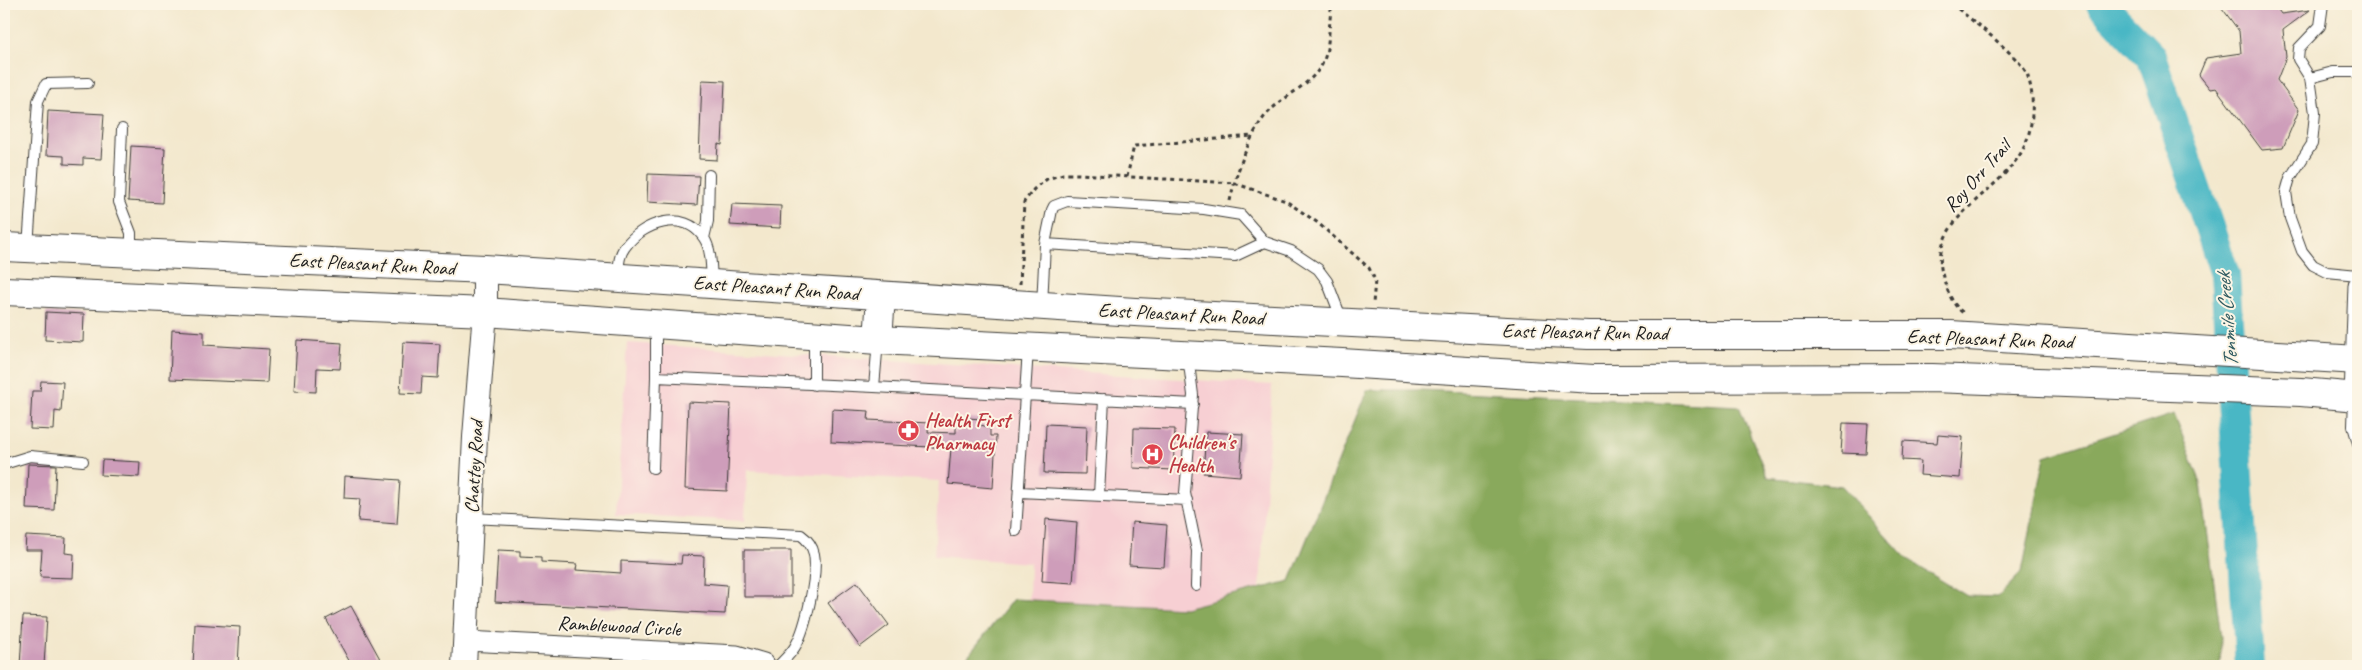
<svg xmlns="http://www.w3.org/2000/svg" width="2362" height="670" viewBox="0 0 2362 670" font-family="Caveat,sans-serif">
<rect width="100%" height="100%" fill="#fcf5e5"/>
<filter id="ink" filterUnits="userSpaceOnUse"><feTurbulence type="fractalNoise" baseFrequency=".02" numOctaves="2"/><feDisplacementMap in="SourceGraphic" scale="10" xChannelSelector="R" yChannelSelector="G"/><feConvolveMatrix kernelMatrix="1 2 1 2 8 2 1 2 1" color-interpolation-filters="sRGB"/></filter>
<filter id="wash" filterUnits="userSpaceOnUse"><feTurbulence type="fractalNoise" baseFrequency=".0096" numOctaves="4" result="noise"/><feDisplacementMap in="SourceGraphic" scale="20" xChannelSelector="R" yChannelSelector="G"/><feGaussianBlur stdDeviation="1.12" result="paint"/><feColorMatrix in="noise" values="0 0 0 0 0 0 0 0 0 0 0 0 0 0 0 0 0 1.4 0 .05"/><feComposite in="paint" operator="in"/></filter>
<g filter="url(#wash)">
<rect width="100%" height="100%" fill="#f3e8cd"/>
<!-- built -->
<path fill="#f7cfd3" d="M 627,343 L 1272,385 L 1260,588 L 1184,608 L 1029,600 L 1030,563 L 934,556 L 939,481 L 747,470 L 745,521 L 616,514 Z"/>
<!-- forest -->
<path fill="#89a95c" stroke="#52623c" d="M 1367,390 L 1422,390 L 1739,406 L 1767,477 L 1842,486 L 1908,560 L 1967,596 L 1998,597 L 2022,572 L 2045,456 L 2174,414 L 2201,483 L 2221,637 L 2220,666 L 960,666 L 1013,599 L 1184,608 L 1290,581 Z"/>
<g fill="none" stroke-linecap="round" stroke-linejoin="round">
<!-- river -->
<path stroke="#4ab7c5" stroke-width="30" d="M 2101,4 L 2151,56 L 2225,274 L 2250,666"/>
</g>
<g id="blocks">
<!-- building -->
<path fill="#ce9dba" d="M 2219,4 L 2274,4 L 2281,14 L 2310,10 L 2283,30 L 2286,57 L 2277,80 L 2299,110 L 2283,148 L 2262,150 L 2216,88 L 2210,89 L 2199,75 L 2206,58 L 2241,53 L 2239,31 Z
M 702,80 L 725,81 L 722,145 L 718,144 L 717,160 L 699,159 Z
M 48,111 L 104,114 L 101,159 L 83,158 L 83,165 L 64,164 L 64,156 L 46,155 Z
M 131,146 L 165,148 L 162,203 L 128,201 Z
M 648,174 L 699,176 L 697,205 L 647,202 Z
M 732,204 L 781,206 L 780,228 L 730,225 Z
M 46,312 L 84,314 L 83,342 L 45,340 Z
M 172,330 L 204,332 L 204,345 L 269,349 L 267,383 L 170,379 Z
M 297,340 L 342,343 L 340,369 L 317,368 L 316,392 L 294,391 Z
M 403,342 L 440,344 L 438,378 L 422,377 L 421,394 L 400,393 Z
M 41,381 L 63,382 L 61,412 L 55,411 L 54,430 L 30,429 L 32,391 L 40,391 Z
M 688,402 L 731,404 L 727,491 L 685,489 Z
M 832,409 L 869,411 L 868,420 L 929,423 L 928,432 L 956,433 L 956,425 L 968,424 L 968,418 L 981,419 L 980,425 L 990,427 L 990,436 L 996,436 L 993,488 L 948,484 L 951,448 L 831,442 Z
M 1843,423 L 1868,424 L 1866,454 L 1841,453 Z
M 1046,424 L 1087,426 L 1085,474 L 1044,473 Z
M 1134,428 L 1175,429 L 1173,470 L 1133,468 Z
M 1206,432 L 1243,434 L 1240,476 L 1203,473 Z
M 1938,435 L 1963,437 L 1960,478 L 1920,475 L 1921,461 L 1902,460 L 1903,441 L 1937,443 Z
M 102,460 L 140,462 L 139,477 L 101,475 Z
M 28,464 L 56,465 L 54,510 L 26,509 Z
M 345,476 L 400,480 L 397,524 L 358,521 L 360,499 L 344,498 Z
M 1046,519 L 1077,522 L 1073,583 L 1042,581 Z
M 1132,522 L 1167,525 L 1164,567 L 1129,565 Z
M 26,536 L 66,538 L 65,553 L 74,554 L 73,578 L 40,577 L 42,550 L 25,550 Z
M 498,550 L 520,551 L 520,556 L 541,557 L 541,562 L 577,564 L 576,570 L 621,573 L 621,561 L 681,564 L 682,555 L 704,556 L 703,583 L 727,585 L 725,614 L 495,602 Z
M 744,550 L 791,550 L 791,597 L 744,597 Z
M 857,582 L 889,625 L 860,647 L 828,603 Z
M 351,606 L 384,666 L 352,666 L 326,619 Z
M 23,616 L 47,617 L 44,666 L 20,666 Z
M 195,624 L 240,627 L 238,666 L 193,666 Z"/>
</g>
</g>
<g filter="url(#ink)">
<use href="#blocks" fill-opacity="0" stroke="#3c3b37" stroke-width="1"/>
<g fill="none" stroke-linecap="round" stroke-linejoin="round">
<defs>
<path id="service" d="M 2323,4 L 2320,26 L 2299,48 L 2298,59 L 2310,78 L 2315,113 L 2312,144 L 2290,178 L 2286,192 L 2290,218 L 2302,251 L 2313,265 L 2327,272 L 2358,275
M 2310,78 L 2333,72 L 2358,72
M 122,129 L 119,202 L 131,233 L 131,252
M 704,238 L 708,221 L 709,175
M 1045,244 L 1235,256 L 1265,242
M 28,247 L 38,101 L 46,84 L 88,83
M 618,277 C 619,267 618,256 625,247 C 642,223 684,208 704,238 C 712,250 711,269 712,283
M 1042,306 L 1045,244 L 1052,210 L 1054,206 L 1067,201 L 1204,209 L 1241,215 L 1265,242 L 1291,251 L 1318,269 L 1327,281 L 1342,320
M 656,326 L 656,377 L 874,387 L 878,341
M 814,337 L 814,385
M 1188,356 L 1193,395 L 1185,493 L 1197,551 L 1196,586
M 874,387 L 1193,404
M 2354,398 L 2353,426 L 2358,443
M 4,464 L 30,456 L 83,461
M 653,468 L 656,377
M 1019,492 L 1187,500
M 1099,495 L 1104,399
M 471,518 L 801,535 C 808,540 812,545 814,554 C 818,574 806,627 796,645 C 792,653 784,660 778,666
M 1016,531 L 1028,349"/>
<path id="minor" d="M 2354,397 L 2358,285
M 466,641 L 737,655 L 764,663 L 766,666"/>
<path id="tertiary" d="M 464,666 L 475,437 L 485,312 L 485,269"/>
<path id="secondary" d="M 4,247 L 485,269 L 1135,312 L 1588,335 L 1951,335 L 2358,360
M 4,291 L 485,312 L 878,340 L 1342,363 L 1594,379 L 1932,378 L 2301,392 L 2358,397
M 878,340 L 881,296"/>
</defs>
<!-- service casing -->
<use href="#service" stroke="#3c3b37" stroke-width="12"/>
<!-- minor casing -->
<use href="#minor" stroke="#3c3b37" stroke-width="21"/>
<!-- tertiary casing -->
<use href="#tertiary" stroke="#3c3b37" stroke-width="26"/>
<!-- secondary casing -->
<use href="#secondary" stroke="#3c3b37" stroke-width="30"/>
<!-- path -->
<path stroke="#3c3b37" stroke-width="3" stroke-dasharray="4 4" stroke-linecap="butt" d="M 1952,4 C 1969,18 2019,56 2027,74 C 2032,87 2033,101 2032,115 C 2031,127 2028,140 2022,151 C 1997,197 1921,220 1945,283 C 1949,295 1954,307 1965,314
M 1127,177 L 1134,146 L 1253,136
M 1230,201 C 1235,176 1249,136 1265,116 C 1280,98 1306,88 1320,68 C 1331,51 1328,23 1332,4
M 1020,284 L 1024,202 L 1034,189 L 1047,179 L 1063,174 L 1079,174 L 1234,183 L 1286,201 L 1318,223 L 1369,268 L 1375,280 L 1373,304"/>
<!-- service -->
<use href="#service" stroke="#fff" stroke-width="10"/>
<!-- minor -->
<use href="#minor" stroke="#fff" stroke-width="19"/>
<!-- tertiary -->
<use href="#tertiary" stroke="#fff" stroke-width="24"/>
<!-- secondary -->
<use href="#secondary" stroke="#fff" stroke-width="28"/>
</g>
</g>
<!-- icons -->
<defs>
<symbol id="pharmacy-disc" viewBox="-11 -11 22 22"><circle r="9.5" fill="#e0444e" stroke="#fcf5e5"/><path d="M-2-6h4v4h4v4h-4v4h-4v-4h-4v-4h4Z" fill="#fff"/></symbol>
<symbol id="hospital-disc" viewBox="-11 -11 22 22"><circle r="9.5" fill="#e0444e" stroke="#fcf5e5"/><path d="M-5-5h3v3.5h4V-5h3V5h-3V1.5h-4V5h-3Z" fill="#fff"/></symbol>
</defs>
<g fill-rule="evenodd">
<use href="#pharmacy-disc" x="896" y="418" width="25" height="25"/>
<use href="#hospital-disc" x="1140" y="442" width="25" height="25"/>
</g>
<g text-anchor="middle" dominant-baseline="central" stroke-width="4" stroke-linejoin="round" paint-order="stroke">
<!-- street labels -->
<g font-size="20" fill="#1c1c1c" stroke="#fcf5e5">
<text transform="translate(1977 176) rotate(-48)">Roy Orr Trail</text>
<text transform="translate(372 264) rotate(3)">East Pleasant Run Road</text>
<text transform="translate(776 288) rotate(4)">East Pleasant Run Road</text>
<text transform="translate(1181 314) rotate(3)">East Pleasant Run Road</text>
<text transform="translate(1585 332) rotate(1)">East Pleasant Run Road</text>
<text transform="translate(1990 339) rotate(2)">East Pleasant Run Road</text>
<text transform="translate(474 467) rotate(-87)">Chattey Road</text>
<text transform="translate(619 626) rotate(3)">Ramblewood Circle</text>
</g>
<!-- health labels -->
<g font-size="20" font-weight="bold" fill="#be3a42" stroke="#fcf5e5" text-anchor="start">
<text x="925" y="420">Health First<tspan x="925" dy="23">Pharmacy</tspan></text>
<text x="1168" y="442">Children's<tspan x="1168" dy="23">Health</tspan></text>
</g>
<!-- water labels -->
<g font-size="21" font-style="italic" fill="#2e5a60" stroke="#fcf5e5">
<text transform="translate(2227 320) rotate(-95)">Tenmile Creek</text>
</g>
</g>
<!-- margin -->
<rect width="2362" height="670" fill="none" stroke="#fcf5e5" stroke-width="20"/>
</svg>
